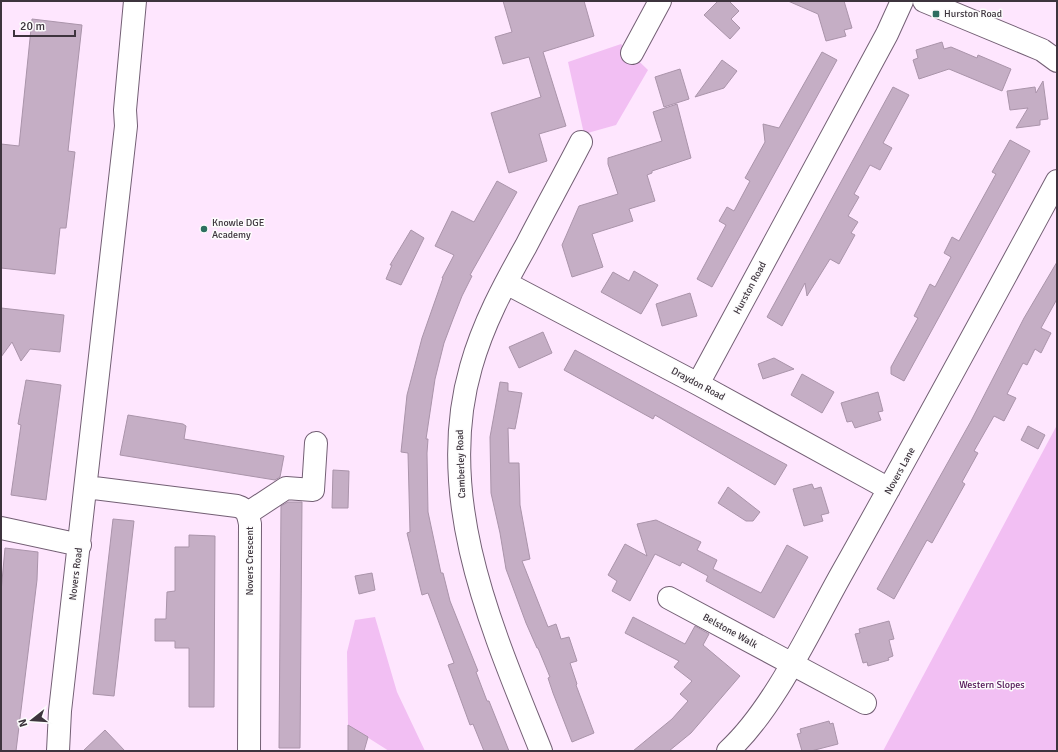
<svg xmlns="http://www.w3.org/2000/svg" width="1058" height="752" viewBox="0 0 1058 752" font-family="Signika,sans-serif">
<rect width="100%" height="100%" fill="#fee6fe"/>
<!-- green -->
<path fill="#f2bff3" d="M 621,44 L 648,70 L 616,125 L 584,134 L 568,62 Z
M 1057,425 L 1057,751 L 883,751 Z
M 375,617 L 397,692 L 425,751 L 389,751 L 348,725 L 347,652 L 355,620 Z"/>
<!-- building -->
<path fill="#c5aec5" stroke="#aa94aa" d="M 503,1 L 584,1 L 594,36 L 543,52 L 566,126 L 539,134 L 547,161 L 509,173 L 491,113 L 541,97 L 529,57 L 503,64 L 495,37 L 512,32 Z
M 718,1 L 729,1 L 739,11 L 731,19 L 740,28 L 730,39 L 704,15 Z
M 788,1 L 844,1 L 852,28 L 844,30 L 846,36 L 826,41 L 818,14 Z
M 32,19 L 82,25 L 68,151 L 75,152 L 66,228 L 60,228 L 55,274 L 1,268 L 1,144 L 19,146 Z
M 942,42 L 944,49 L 951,47 L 977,58 L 978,55 L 1011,69 L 1002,91 L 949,69 L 919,79 L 913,60 L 918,58 L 916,50 Z
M 822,52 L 837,60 L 712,287 L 697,279 L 726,225 L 719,221 L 727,207 L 734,211 L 750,181 L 745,178 L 765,142 L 763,124 L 779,128 Z
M 722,60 L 737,71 L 724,88 L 695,97 Z
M 680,69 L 689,99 L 664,107 L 655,77 Z
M 1043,81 L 1048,119 L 1040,120 L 1040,125 L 1016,128 L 1028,108 L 1010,110 L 1007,91 L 1035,87 L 1036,93 Z
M 893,87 L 909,95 L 883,143 L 892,148 L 880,170 L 870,165 L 854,194 L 859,197 L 848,216 L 858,222 L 851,233 L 855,235 L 839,264 L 830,259 L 807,296 L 805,283 L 782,326 L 767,317 Z
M 677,104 L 691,158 L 652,171 L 652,173 L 647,175 L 655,201 L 629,209 L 633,221 L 592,234 L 603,267 L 572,277 L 562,245 L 579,206 L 618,194 L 608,164 L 608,158 L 662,141 L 653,112 Z
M 1010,140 L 1030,151 L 904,381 L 891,374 L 891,367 L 918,318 L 914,316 L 930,284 L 935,287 L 951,257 L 944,253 L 952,237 L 959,241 L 996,174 L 992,172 Z
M 497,181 L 517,192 L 470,275 L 472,276 L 462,296 L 453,319 L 444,343 L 435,379 L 426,439 L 428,439 L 427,453 L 428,512 L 441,573 L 443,573 L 450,601 L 478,671 L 476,672 L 487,701 L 489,701 L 509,751 L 484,751 L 473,724 L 470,725 L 448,665 L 454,663 L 428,593 L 422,595 L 418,579 L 407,533 L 410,532 L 408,453 L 401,452 L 407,395 L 422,338 L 443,278 L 442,278 L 454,255 L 435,246 L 452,211 L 474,222 Z
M 411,230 L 424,238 L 401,285 L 386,279 L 392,265 L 390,265 Z
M 1057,262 L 1057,299 L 1041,328 L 1051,333 L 1041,353 L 1035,349 L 1027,365 L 1023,363 L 1007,394 L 1016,398 L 1004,421 L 994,416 L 974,451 L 978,453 L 962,482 L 965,484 L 932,543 L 927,540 L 894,599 L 877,589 L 971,421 L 1024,318 Z
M 634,271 L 658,285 L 641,314 L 601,292 L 613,272 L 629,281 Z
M 690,293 L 697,316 L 662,326 L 656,304 Z
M 1,308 L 64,315 L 60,352 L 30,349 L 21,361 L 12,342 L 1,357 Z
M 543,332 L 552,353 L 519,368 L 509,347 Z
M 575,350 L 787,465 L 775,485 L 655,415 L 653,419 L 564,370 Z
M 774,358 L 794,369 L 763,379 L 758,364 Z
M 802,374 L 834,392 L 822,413 L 791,395 Z
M 26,380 L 61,385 L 46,500 L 11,495 L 21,425 L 18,424 Z
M 500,382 L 508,383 L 508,391 L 522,393 L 515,429 L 508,428 L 509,463 L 519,463 L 520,505 L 530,559 L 522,561 L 548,627 L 556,624 L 561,639 L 569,637 L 577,661 L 570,663 L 577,684 L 576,685 L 594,733 L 572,742 L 553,693 L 548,678 L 550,677 L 538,648 L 537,648 L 526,623 L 506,569 L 500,533 L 491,493 L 490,437 Z
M 878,392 L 883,411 L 878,412 L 881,420 L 855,428 L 852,421 L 847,422 L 841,403 Z
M 128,415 L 183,424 L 186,426 L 184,439 L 284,456 L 280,477 L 275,480 L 120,455 Z
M 1028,426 L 1045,435 L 1038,449 L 1021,440 Z
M 333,470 L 349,471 L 348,508 L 332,508 Z
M 812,484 L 814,489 L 821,487 L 829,513 L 821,515 L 823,521 L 804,526 L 793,489 Z
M 728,487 L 760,512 L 753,521 L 746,521 L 718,503 Z
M 288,502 L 302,502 L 300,748 L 279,748 L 281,506 Z
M 113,519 L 134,521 L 114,696 L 93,694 Z
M 656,520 L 701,542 L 697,550 L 717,560 L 713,569 L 761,593 L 787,545 L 808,557 L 774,618 L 706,581 L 708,576 L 682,562 L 680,566 L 655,554 L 630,601 L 612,591 L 617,581 L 608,575 L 625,544 L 647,556 L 637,524 Z
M 189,535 L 215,536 L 214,707 L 189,707 L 189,648 L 175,648 L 175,641 L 155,641 L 155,619 L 166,619 L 167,592 L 175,591 L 175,547 L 189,547 Z
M 5,548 L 38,552 L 37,580 L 16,751 L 1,751 L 1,592 Z
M 372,573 L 375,590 L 359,594 L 355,576 Z
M 633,617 L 685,644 L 695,626 L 709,634 L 703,645 L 740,676 L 691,733 L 669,751 L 633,751 L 672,719 L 688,701 L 680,694 L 692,681 L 674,667 L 679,661 L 625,633 Z
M 889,621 L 894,639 L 889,640 L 893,656 L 888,658 L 889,660 L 868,666 L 867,662 L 863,663 L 855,634 L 860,633 L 859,629 Z
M 829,721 L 830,724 L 833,723 L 838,744 L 811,751 L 802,751 L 797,734 L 801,733 L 800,729 Z
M 348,725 L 368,737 L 364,751 L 348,751 Z
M 105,730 L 125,751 L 83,751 Z"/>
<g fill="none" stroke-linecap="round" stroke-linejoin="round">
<defs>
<path id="minor" d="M 924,1 L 1042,50 L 1057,61
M 632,53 L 660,1
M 506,283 L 698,384 L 889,489
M 698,384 L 887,34 L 902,1
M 86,487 L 237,506 C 247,509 248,514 250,524 L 249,751
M 248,513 L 286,488 L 313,490 L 316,443
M 1,528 L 80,545
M 669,598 L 865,703
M 58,751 L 60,711 L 126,126 L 125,110 L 135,1
M 541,751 C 493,631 433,499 471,367 C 483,324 504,285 526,246 C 544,211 563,177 581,142
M 728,751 C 774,709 811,628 842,573 C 915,443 986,312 1057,181"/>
</defs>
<!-- minor casing -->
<use href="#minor" stroke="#735f74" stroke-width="24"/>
<!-- minor -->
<use href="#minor" stroke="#fff" stroke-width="22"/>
</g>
<!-- markers -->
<g fill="#2d6f60" stroke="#fcfcfc" stroke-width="1.5">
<rect x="932" y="10" width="8" height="8" rx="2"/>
<circle cx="204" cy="229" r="4"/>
</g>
<g text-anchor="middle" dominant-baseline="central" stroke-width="3" stroke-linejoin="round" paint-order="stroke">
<!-- poi labels -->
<g font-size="10" fill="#3d343d" stroke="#fcfcfc" text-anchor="start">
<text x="944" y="14">Hurston Road</text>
<text x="212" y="223">Knowle DGE<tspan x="212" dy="12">Academy</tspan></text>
</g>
<!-- street labels -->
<g font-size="10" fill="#3d343d" stroke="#fcfcfc">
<text transform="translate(750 288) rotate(-62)">Hurston Road</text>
<text transform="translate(698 384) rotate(28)">Draydon Road</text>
<text transform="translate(461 464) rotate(-92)">Camberley Road</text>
<text transform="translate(900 471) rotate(-61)">Novers Lane</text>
<text transform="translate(250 561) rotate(-90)">Novers Crescent</text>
<text transform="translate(76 574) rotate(-83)">Novers Road</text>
<text transform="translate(730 631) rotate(29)">Belstone Walk</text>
</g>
<!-- park labels -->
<g font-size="10" fill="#501254" stroke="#fcfcfc">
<text x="992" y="685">Western Slopes</text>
</g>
</g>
<!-- border -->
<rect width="1058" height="752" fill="none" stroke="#3d343d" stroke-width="4"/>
<!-- north arrow -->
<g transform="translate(32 720) rotate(253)" stroke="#fcfcfc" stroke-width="3" paint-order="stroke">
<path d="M0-3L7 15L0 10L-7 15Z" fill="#3d343d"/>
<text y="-6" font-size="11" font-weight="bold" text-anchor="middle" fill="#3d343d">N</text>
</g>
<!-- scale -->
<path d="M14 30v6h61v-6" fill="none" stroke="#3d343d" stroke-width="2"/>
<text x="20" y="30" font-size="12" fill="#3d343d" stroke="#fcfcfc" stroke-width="3" paint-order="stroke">20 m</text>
</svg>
